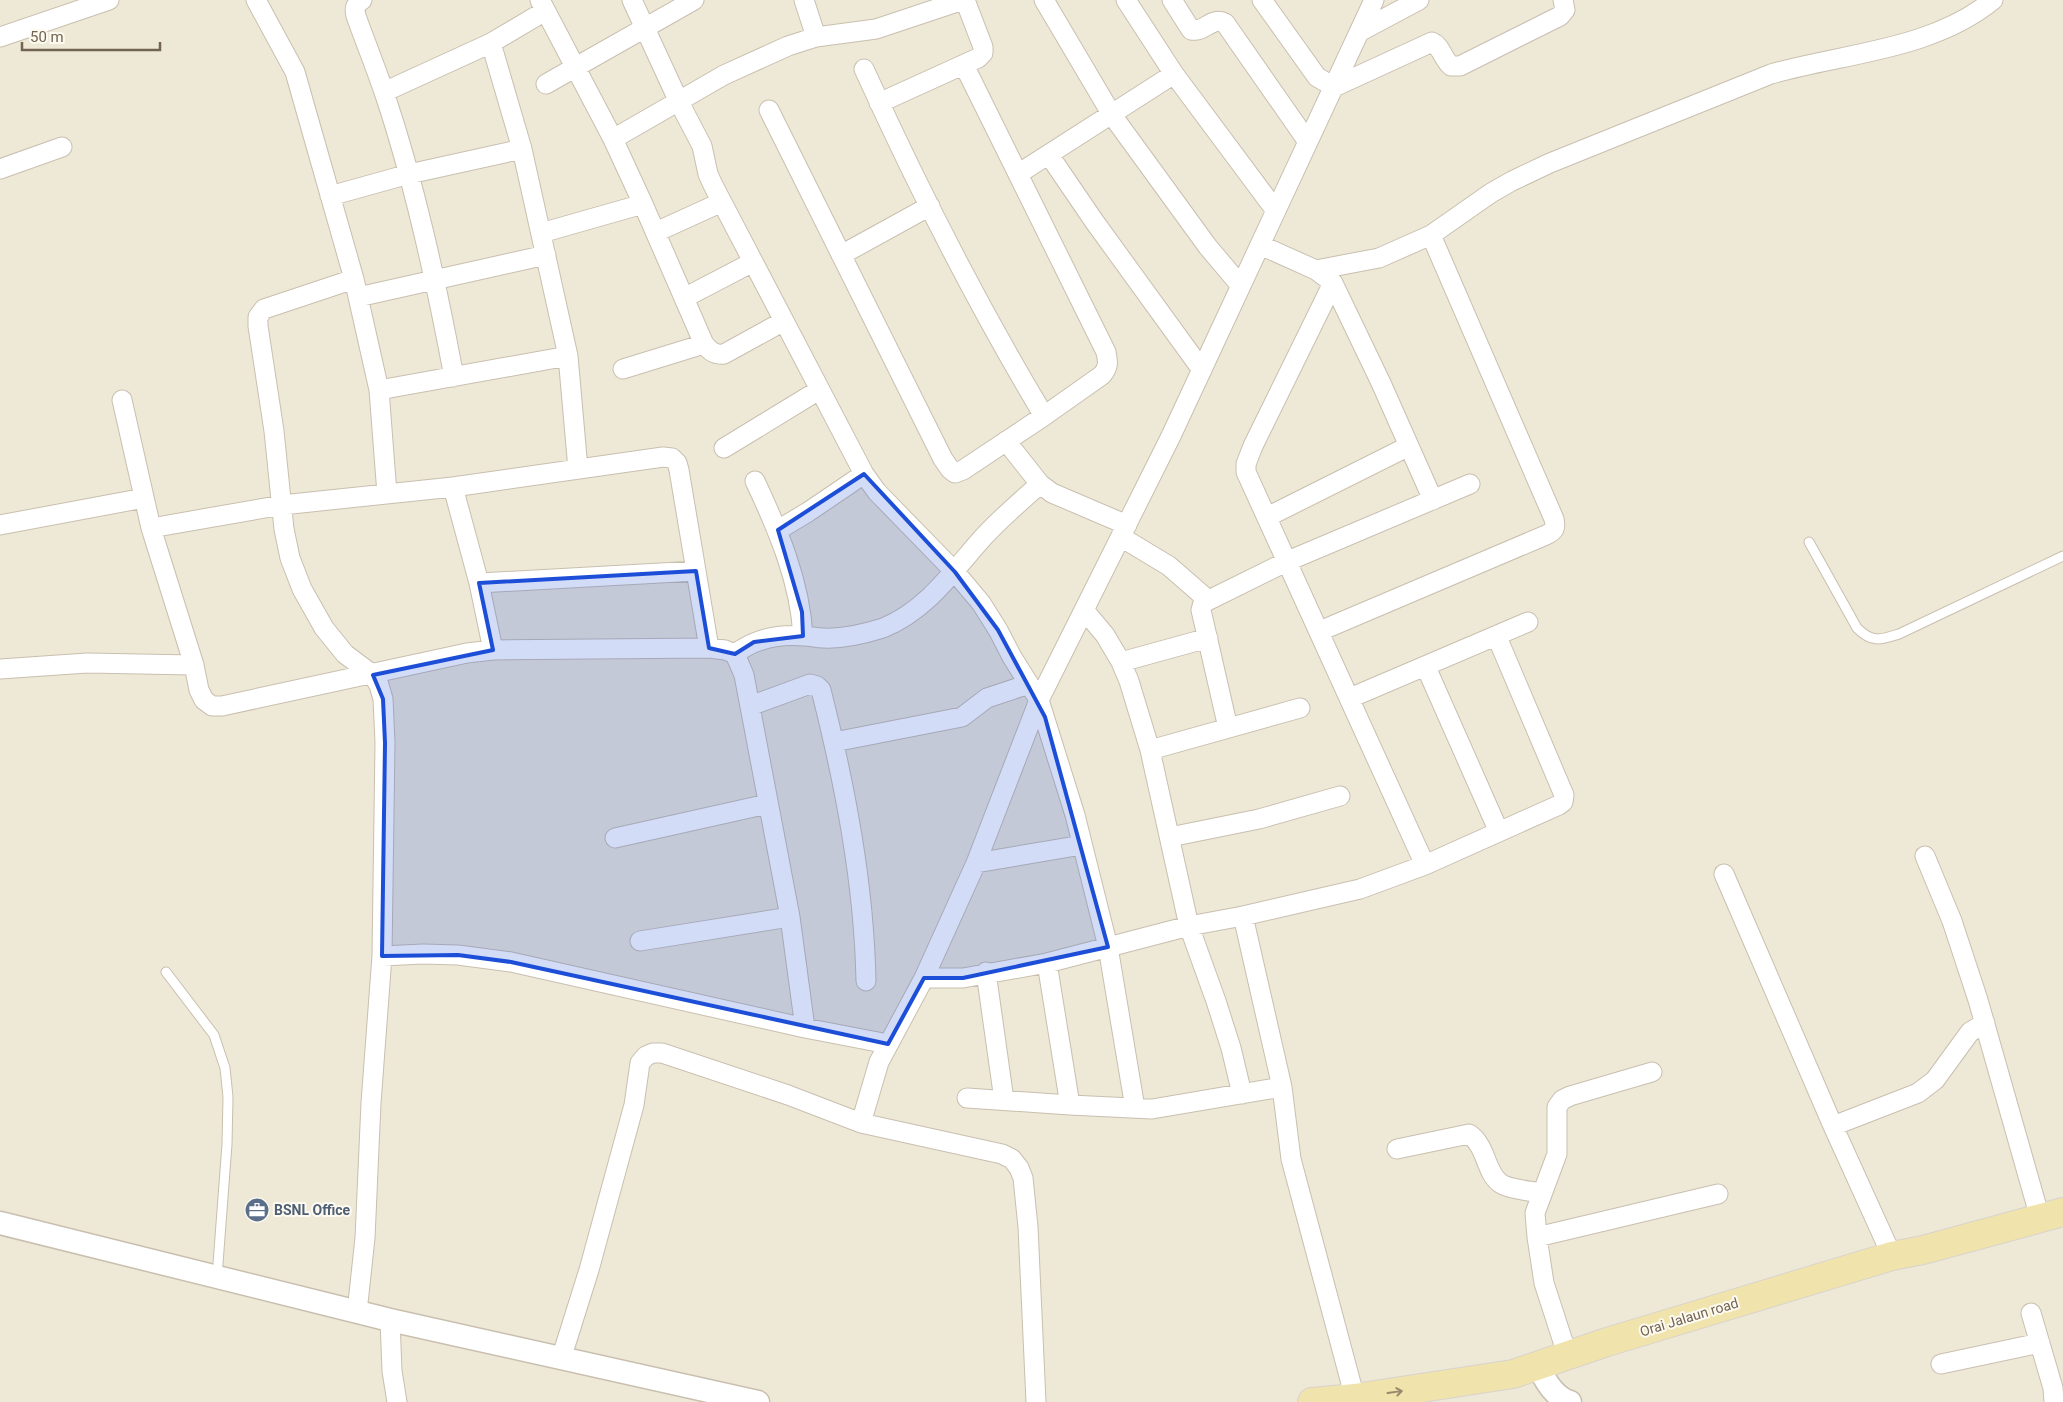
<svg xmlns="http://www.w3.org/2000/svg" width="2063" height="1402" viewBox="0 0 2063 1402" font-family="Roboto,sans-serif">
<rect width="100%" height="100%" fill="#faf7eb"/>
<!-- residential -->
<path fill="#eee8d7" d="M 0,0 L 2063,0 L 2063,1402 L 0,1402 Z"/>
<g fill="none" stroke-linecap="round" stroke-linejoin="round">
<defs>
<path id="service" d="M 1809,542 L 1857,628 C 1872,643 1880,640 1899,634 L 2063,556
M 166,972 L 214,1035 L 225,1068 L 228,1097 L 227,1144 L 217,1277"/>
<path id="minor" d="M 256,0 L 295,72 L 354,279 L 379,390 L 387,494
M 362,0 C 355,5 354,8 356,16 C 365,41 375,66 384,92 C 415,184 436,281 454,377
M 540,0 L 613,139 L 643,204
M 632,0 L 679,102 L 702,146 L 708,174 L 713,185 L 864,474 L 877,492 L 955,572 L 981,603 L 998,630 L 1012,657 L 1039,700 L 1075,815 L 1108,947 L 1135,1108
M 804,0 L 816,37
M 1044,0 L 1112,115 L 1208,247 L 1241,286
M 1126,0 L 1174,74 L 1276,211
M 1172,0 L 1191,30 C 1204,33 1212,16 1225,23 L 1308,142
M 1262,0 L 1317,77 L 1334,87 L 1432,42 C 1441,46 1443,59 1451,66 L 1460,66 L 1560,16 L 1565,10 L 1563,0
M 1359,32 L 1419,0
M 0,37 L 109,0
M 491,43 L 522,149 L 568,356 L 578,469
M 864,69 C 917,186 978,306 1044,416
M 546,84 L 694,0
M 384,92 L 491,43 L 545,11
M 879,103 L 978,58 L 983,53 L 983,47 L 965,0
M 769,110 L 943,459 L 950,469 L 955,473 L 963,470 L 1044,416 L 1102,375 C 1109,367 1108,362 1106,352 L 964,65
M 613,139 L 724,75 L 788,46 L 816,37 L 876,29 L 963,0
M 1049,155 L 1094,221 L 1202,370
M 0,169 L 62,147
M 1018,174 L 1174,74
M 330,196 L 409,174 L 522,149
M 656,232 L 722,202
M 541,233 L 643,204 L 704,344 C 710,351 714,355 724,354 L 784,321
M 1260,245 L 1316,270 L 1333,283 L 1381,383 L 1433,500
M 841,255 L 930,206
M 1316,270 L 1379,258 L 1431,235 L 1491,193 L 1512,181 L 1550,163 L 1771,74 C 1845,53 1932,50 1993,0
M 354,279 L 264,309 L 258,317 L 258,326 L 274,431 L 284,529 L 290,558 L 302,589 L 324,628 L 345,654 L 373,675 L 379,685 L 383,699 L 385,743 L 382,956 L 371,1103 L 365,1238 L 357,1312
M 1333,283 L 1253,446 L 1246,464 L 1246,472 L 1425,865
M 358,297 L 546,255
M 684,298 L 753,262
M 623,369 L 704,344
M 379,390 L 568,356
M 122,400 L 151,528 L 194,665 L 199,690 L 204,700 L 212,706 L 222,706 L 467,653 L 493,650 L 709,648 L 725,650 L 735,654 L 744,675 L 790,917 L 805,1028
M 1006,441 L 1040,484 L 1052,493 L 1127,525
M 724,448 L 819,390
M 755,481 C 778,530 800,581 803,636
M 453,487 L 479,583 L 493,650
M 1267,517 L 1409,446
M 0,525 L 144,498
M 151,528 L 282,505 L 453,487 L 663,457 L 672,458 L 677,463 L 679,470 L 709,648
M 778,530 L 808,512 L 864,474
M 1121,537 L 1169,566 L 1208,600
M 479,583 L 696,571
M 1084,610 L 1105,635 L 1121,662 L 1129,681 L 1150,750 L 1189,926 L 1216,1001 L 1231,1048 L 1242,1094
M 1320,631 L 1546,535 C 1555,531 1556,528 1554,519 L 1431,235
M 735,654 C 754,639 779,634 804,636 C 810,636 816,638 823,638 C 842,639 864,634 883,628 C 924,612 951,574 979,542 C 997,521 1019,503 1040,484
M 1121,662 L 1208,638
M 1426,667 L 1499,832
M 0,669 L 87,663 L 194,665
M 1350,698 L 1528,622
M 750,706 L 810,684 L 817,686 L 821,690 C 845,785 864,883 866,981
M 1228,728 L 1201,610 L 1203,603 L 1288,561 L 1470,484
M 834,742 L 962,717 L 987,698 L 1029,684
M 1150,750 L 1300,708
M 1170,837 L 1259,819 L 1340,796
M 615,838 L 767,804
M 1925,856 L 1952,921 L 1978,1000 L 2040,1218
M 976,863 L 1082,845
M 1724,874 L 1833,1126 L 1892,1256
M 1243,916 L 1282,1087 L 1291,1159 L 1356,1402
M 640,941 L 790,917
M 382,956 L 423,954 L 458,955 L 511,962 L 805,1028 L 888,1044
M 1047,963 L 1070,1105
M 986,972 L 1004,1100
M 924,978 L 963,978 L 1047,963 L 1189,926 L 1243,916 L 1360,889 L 1425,865 L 1559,805 L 1563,802 L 1564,795 L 1497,637
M 967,1098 L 1070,1105 L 1152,1109 L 1282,1087
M 861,1123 L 879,1062 L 924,978 L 976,863 L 1039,700 L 1171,436 L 1374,0
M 1833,1126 L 1918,1093 L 1935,1080 L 1970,1032 L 1985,1023
M 1397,1149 L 1469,1134 C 1487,1146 1485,1172 1500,1183 C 1507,1189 1531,1191 1541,1193
M 1537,1237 L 1718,1194
M 2031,1313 L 2053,1388 L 2054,1402
M 390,1320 L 392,1371 L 397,1402
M 1568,1357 L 1544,1283 L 1537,1237 L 1535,1213 L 1557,1154 L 1557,1107 L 1562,1100 L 1570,1096 L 1652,1072
M 561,1359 L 589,1270 L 634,1105 L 640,1063 L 646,1056 L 653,1053 L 662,1053 L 788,1095 L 861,1123 L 1002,1154 L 1012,1159 L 1019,1168 L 1023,1178 L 1028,1227 L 1036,1402
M 1941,1364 L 2040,1343"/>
<path id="tertiary" d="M 0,1223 L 390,1320 L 758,1402
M 1539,1367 C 1545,1381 1554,1397 1570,1402"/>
<path id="primary" d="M 1312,1402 L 1355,1398 L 1513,1374 L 1607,1342 L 1892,1256 L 1923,1250 L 2063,1212"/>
</defs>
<!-- service casing -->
<use href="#service" stroke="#c9bfaf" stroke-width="11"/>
<!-- minor casing -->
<use href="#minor" stroke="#c9bfaf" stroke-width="21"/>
<!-- tertiary casing -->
<use href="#tertiary" stroke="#c9bfaf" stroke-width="25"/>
<!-- primary casing -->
<use href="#primary" stroke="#d8d3ce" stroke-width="30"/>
<!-- service -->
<use href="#service" stroke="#fff" stroke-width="9"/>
<!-- minor -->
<use href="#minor" stroke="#fff" stroke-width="19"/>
<!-- tertiary -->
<use href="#tertiary" stroke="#fff" stroke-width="22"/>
<!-- primary -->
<use href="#primary" stroke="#f0e3ac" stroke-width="28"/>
</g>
<!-- one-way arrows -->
<defs><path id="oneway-shaft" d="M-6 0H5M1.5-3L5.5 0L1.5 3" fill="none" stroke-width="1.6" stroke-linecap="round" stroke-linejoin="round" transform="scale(1.25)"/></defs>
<use stroke="#98896c" href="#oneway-shaft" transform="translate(1395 1392) rotate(-8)"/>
<!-- marked area -->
<path fill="#1d4ed8" fill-opacity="0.2" stroke="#1d4ed8" stroke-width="4" stroke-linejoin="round" d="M 864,474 L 955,572 L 998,630 L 1045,717 L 1108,947 L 963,978 L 924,978 L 888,1044 L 511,962 L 458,955 L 382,956 L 385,743 L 383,699 L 373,675 L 493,650 L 479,583 L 696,571 L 709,648 L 735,654 L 754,642 L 803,636 L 802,612 L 778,530 Z"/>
<!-- icons -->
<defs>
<symbol id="office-disc" viewBox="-11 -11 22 22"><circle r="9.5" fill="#5c6f8a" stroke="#fdfbf1"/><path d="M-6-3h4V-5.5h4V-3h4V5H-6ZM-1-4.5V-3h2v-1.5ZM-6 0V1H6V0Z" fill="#fff"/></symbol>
</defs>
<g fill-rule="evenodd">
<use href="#office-disc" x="243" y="1196" width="28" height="28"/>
</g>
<g text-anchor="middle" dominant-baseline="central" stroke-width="4" stroke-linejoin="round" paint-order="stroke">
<!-- service labels -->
<g font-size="14" font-weight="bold" fill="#4e5e75" stroke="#fdfbf1" text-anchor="start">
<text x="274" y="1210">BSNL Office</text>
</g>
<!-- street labels -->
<g font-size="14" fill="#736351" stroke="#fdfbf1">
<text transform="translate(1689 1317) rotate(-17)">Orai Jalaun road</text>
</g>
</g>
<!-- scale -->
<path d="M22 42v8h138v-8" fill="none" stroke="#736351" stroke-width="2.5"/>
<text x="30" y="42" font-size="15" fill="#736351" stroke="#fdfbf1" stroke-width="4" paint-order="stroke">50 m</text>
</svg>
